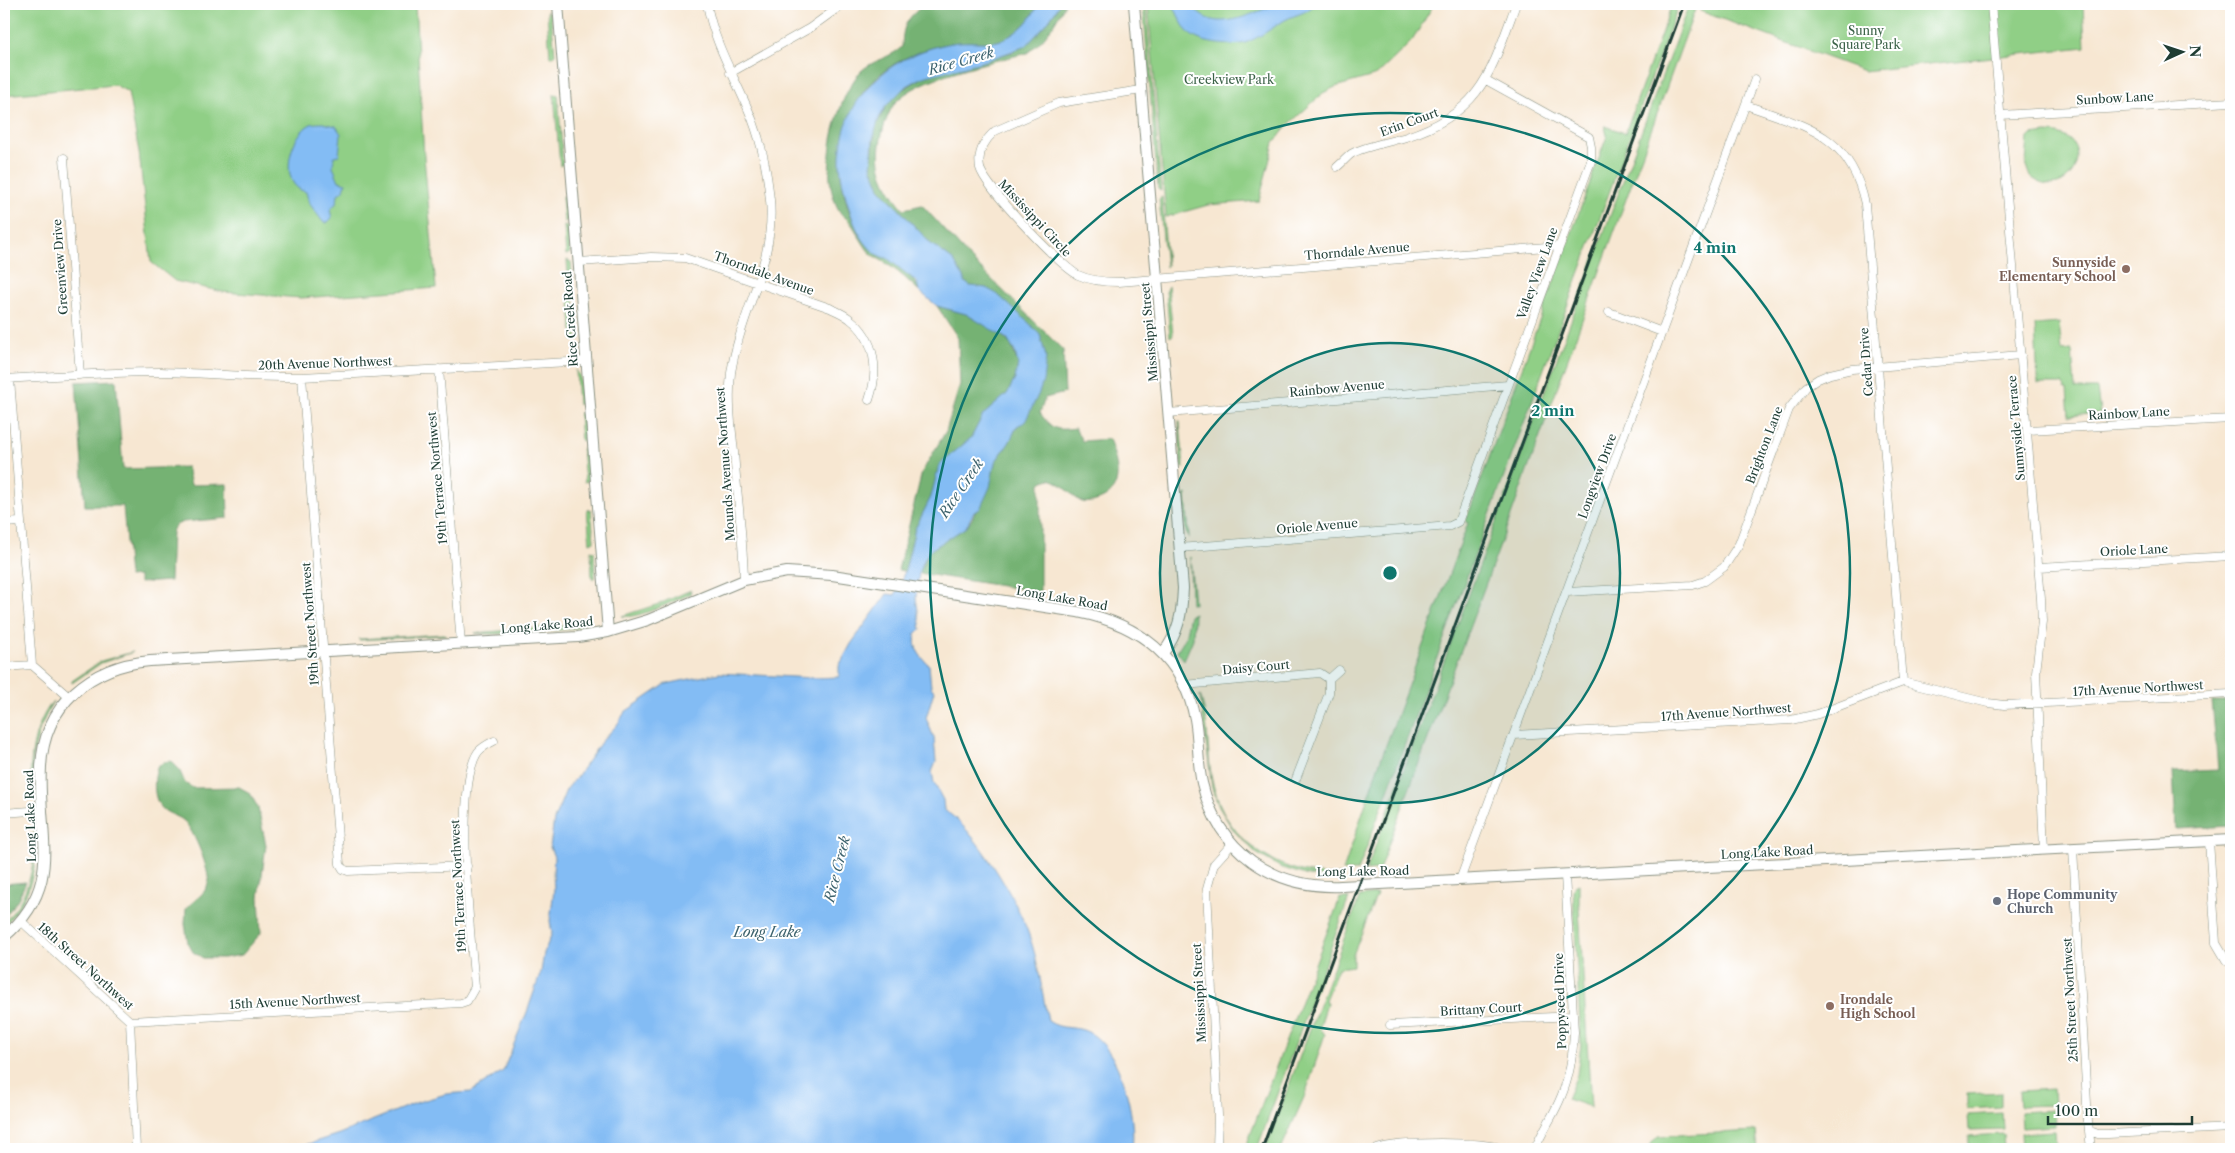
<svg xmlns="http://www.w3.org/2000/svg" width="2235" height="1153" viewBox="0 0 2235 1153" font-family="'Libre Caslon Text',serif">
<rect width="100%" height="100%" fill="#fff"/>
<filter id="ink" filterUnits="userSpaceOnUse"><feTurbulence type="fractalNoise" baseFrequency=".02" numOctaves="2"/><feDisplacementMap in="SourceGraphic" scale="10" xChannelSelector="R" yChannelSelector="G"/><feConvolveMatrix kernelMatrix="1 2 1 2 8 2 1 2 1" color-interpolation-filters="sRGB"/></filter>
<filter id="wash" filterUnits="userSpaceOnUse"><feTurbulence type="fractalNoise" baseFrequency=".0096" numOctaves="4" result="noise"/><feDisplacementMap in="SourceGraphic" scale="20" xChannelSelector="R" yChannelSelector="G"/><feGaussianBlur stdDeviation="1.12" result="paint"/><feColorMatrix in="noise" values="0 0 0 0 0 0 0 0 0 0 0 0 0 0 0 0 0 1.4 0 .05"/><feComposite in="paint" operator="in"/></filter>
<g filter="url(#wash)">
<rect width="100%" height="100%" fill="#f7e7d2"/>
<!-- green -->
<path fill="#90cf86" stroke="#58865d" d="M 4,4 L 415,4 L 424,157 L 436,288 L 301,298 L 223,292 L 175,281 L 151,262 L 139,152 L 128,92 L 115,85 L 4,95 Z
M 1143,4 L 1146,4 L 1161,191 L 1158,189 Z
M 1148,4 L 1434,4 L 1412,41 L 1377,75 L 1335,87 L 1323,93 L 1288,125 L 1274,143 L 1259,201 L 1208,205 L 1166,217 Z
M 1672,4 L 1679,4 L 1358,871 L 1343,871 L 1378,767 L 1468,523 L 1466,521 L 1607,136 L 1605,126 L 1625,133 Z
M 1689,4 L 1697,4 L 1505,532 L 1379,870 L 1366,871 Z
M 1702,4 L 2083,4 L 2085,47 L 1864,71 L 1700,11 Z
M 547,10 L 551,16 L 555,55 L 550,57 Z
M 554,94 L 558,95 L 563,164 L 560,166 Z
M 2047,133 C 2102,133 2072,209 2031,177 L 2026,163 L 2028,138 L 2031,135 Z
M 562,196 L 566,197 L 568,220 L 564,222 Z
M 1162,197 L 1167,265 L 1166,267 L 1159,199 Z
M 564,226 L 569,227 L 570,253 L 566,255 Z
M 567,260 L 571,262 L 577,338 L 573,340 Z
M 1168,286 L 1173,335 L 1170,337 L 1166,290 Z
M 2059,323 L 2062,351 L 2072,350 L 2075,389 L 2097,389 L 2100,413 L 2069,416 L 2067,390 L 2065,390 L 2064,384 L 2038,384 L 2035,325 Z
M 576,370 L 580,376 L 582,402 L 578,405 Z
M 579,413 L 583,414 L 585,439 L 581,441 Z
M 1179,421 L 1180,422 L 1184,468 L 1181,467 Z
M 582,448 L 586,450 L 589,481 L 585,482 Z
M 1186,494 L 1189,536 L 1189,538 L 1186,532 L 1184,495 Z
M 587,509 L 591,510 L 594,541 L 590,543 Z
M 591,550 L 594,551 L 595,577 L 592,579 Z
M 1190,557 L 1194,604 L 1191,603 Z
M 691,590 L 690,594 C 676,600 636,620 622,616 L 659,604 Z
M 1194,613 L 1193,639 L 1184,660 L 1177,651 L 1185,638 L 1190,615 Z
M 590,624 C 580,631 488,636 475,633 Z
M 443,634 L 447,635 L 360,640 L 358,639 Z
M 133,652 L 101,663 L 72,683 L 72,681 L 101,661 Z
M 1200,695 C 1209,721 1207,747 1211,774 C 1221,839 1277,877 1340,875 L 1340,878 L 1308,876 L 1280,867 L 1256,853 L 1234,831 L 1219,807 L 1212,788 Z
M 53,701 L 40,728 L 33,755 L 33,791 L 31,795 C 29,762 32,728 53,701 Z
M 34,825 L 36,827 C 38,865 32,898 4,925 L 4,922 C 31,895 36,862 34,825 Z
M 1579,883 L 1579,909 L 1591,1107 L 1567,1099 L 1577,1075 L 1581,1044 L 1573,890 L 1575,885 Z
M 1377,894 L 1353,955 L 1353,966 L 1338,968 L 1325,1000 L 1327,1004 L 1319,1029 L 1325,1034 L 1305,1095 L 1281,1149 L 1265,1149 L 1360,896 Z
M 1340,898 L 1349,898 L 1257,1149 L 1245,1149 Z
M 2053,1089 L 2054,1105 L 2020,1106 L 2019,1091 Z
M 2001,1092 L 2001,1107 L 1967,1109 L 1967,1094 Z
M 2054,1110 L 2055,1126 L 2021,1128 L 2020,1112 Z
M 2002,1113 L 2003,1129 L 1969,1130 L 1968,1115 Z
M 1756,1131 L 1758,1149 L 1651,1149 L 1651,1144 L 1658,1136 Z
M 2055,1131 L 2056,1147 L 2022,1149 L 2021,1133 Z
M 2003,1134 L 2004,1149 L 1969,1149 L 1969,1136 Z"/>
<!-- forest -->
<path fill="#74b273" stroke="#4a7854" d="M 924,4 L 1039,4 C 1031,20 1016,36 998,41 C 983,44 967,40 952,43 C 916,49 873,69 856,104 C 850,115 847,128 843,140 C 833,169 850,234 875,253 C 878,256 884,256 889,259 C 900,266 916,278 919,291 C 910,282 900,273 890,266 C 884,261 877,259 871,254 C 862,244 858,233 850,222 C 847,218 842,216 840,212 C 826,190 828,154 834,130 C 839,109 846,89 860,72 C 872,60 890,58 902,47 C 903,22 907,20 924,4 Z
M 1060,4 L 1065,4 C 1055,23 1045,41 1027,53 C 992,62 918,76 895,103 C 888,112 883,128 881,139 C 875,167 886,188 904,209 L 922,205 L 968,256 L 1063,350 L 1065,393 L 1045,398 L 1040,413 C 1052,429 1055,431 1075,428 L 1082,441 L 1109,439 C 1116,459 1127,490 1099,500 C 1093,502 1085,504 1080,501 C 1068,493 1063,482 1049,479 L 1040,483 L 1040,592 L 919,573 L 929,551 L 966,527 L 972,519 L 992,475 L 995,462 L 1009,443 L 1017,426 L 1046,357 L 1040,335 L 986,288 L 970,286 L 966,283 L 954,261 L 931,244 L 881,190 L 871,167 L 875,128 L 886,106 L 896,94 L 923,77 L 1013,52 C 1034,42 1048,23 1060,4 Z
M 937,306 L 966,314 L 1001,334 L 1011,345 L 1018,364 L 1015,379 L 1007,394 L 983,415 L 971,438 L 939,465 L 931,497 L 915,529 L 905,571 L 898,570 L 922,472 L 946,431 L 960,384 L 958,338 Z
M 116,380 L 123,469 L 187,467 L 191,485 L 227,484 L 228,518 L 183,522 L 176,525 L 172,531 L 170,581 L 139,583 L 139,576 L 129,577 L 123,506 L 85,506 L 76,382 Z
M 2212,701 L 2231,701 L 2231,826 L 2176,829 L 2173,772 L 2218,770 Z
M 171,761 L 179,769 L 185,783 L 193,788 L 239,787 L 250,793 L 258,808 L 266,845 L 259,897 L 261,933 L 242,955 L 223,958 L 203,958 L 193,952 L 188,943 L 185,924 L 186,909 C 193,900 205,895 208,884 C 211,872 193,829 184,821 C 180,817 172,815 167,812 C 152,804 153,781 157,767 L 164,762 Z
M 26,882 L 18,899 L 4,918 L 4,902 L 6,897 L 4,893 L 4,884 Z"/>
<!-- water -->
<path fill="#83bcf4" stroke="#517c94" d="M 1039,4 L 1060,4 L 1047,23 L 1026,46 L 985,61 L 923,77 L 905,87 L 886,106 L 879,118 L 873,138 L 871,167 L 881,190 L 931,244 L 954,261 L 966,283 L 970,286 L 986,288 L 997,294 L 1029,323 L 1040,335 L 1046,357 L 1043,381 L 1039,393 L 1025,422 L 1017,426 L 1009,443 L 995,462 L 990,487 L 980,509 L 974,512 L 966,527 L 929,551 L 922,564 L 919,573 L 916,598 L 921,630 L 916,633 C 913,648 919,655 929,665 L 931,687 L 934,691 L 926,718 L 934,738 L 936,762 L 932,772 L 934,783 L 943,800 L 944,810 C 974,827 1018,902 1029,935 C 1039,963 1042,993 1048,1021 C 1063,1031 1074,1025 1088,1032 C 1120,1047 1137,1117 1132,1149 L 293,1149 L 339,1134 L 418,1102 L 446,1094 L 471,1092 L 503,1071 L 527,1012 L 541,972 L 544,953 L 552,933 L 550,921 L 554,889 L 553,874 L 554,857 L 550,847 L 554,820 L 566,790 L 579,774 L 601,742 L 617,725 L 625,712 L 666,684 L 719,673 L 813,678 L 839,677 L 839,666 L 851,644 L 887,594 L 895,595 L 905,571 L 915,529 L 931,497 L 939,465 L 971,438 L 983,415 L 1007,394 L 1015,379 L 1018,364 L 1015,352 L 1007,339 L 966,314 L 937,306 L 919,291 L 917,282 L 887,258 C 871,257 857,232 852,217 C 845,195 837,170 841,147 C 849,88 897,53 952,43 C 967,40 983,44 998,41 C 1016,36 1031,20 1039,4 Z
M 1173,4 L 1191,4 C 1211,36 1249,15 1276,4 C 1286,0 1304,4 1315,4 C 1306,14 1296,14 1285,20 C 1272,28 1259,38 1245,43 C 1231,47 1196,44 1187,31 C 1181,23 1177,13 1173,4 Z
M 323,123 L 336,126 L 341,134 L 339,155 L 334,156 L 333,167 L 339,181 L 346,183 L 344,190 L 338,194 L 337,202 L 330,210 L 332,218 L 327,223 L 323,222 L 309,203 L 306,192 C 277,185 290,134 311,124 C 314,123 319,123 323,123 Z"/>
</g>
<g filter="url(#ink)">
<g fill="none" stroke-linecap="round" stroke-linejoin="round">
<defs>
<path id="minor" d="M 707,4 C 714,42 733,74 748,109 C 761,138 767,169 770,200 C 776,261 740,313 731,373 C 728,399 731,426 734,452 C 737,495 743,537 744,580
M 1991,4 L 2041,599 L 2042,622 L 2036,672 L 2044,850
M 730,73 L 810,28 L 843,4
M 1141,90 L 1059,103 L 995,131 C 985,140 977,153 980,168 C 985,187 1059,265 1078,275 C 1091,281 1104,282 1119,282 L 1559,246
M 1746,105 C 1806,127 1850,133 1865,204 L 1903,682
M 2000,115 L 2231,102
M 64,158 L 80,375
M 1337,167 C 1342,163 1346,158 1351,154 C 1361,147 1393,141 1406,137 C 1482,113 1491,72 1516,4
M 579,262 L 651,257 L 685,258 L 830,308 C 836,311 844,314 850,319 C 876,339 879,371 869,400
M 1609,312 L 1662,332
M 439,369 L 461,644
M 302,377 L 340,864 L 343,869 L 348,871 L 467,866
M 4,379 C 56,376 109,372 161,372 C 208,373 255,378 302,377 L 586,361
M 10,379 L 32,665 L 70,698
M 1168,413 L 1508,385
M 2028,430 L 2231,419
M 4,523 L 20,522
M 1179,548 L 1450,526 L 1458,522 L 1591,161 L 1591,147 L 1589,137 L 1486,80
M 2039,567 L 2231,556
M 1567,592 L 1693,585 L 1705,581 L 1724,567 L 1739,544 L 1789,409 L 1806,387 L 1818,379 L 1830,374 L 1852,369 L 2021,355
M 4,667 L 32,665
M 1329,679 L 1339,670
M 1184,685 L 1320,673 L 1329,679 L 1329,693 L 1296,779
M 1514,735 L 1791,720 L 1818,714 L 1903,682 L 1988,703 L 2004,705 L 2231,694
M 4,813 L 43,810
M 2209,841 L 2216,943 L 2226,960
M 2073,848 L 2088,1122 L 2091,1149
M 1460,880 L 1755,79
M 21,921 L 130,1021 L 136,1149
M 130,1021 L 461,1003 L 467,1001 L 475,987 C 471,941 454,786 478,752 C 482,747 488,744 494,741
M 1390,1025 L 1573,1016
M 2090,1131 L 2098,1134 L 2108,1134 L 2231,1128
M 1217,1149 L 1218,1115 L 1207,889 L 1214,864 L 1232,844
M 1377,1149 C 1400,1141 1480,1141 1504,1149
M 1535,1149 C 1542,1131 1554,1115 1561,1097 C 1570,1076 1573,1055 1574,1032 L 1565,875"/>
<path id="tertiary" d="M 558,4 L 608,632
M 1134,4 L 1183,588 C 1182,613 1179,633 1163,653
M 4,937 C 66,884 37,835 41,767 C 44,704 91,666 150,661 L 578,637 L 608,632 L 648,620 L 744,580 L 787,572 L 832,575 L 1078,612 C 1138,624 1183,656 1195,719 C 1199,740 1197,762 1202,783 C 1218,851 1273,889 1341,886 L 2231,840"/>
</defs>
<!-- minor casing -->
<use href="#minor" stroke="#8b9283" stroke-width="9"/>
<!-- tertiary casing -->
<use href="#tertiary" stroke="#8b9283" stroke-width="12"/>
<!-- minor -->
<use href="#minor" stroke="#fff" stroke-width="8"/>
<!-- tertiary -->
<use href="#tertiary" stroke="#fff" stroke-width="10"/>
<!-- rail -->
<path stroke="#1f3d34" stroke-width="3" d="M 1262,1149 L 1684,4"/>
</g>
</g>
<!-- distance rings -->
<circle cx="1390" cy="573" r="230" fill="#0f766e" fill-opacity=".12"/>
<g fill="none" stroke="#0f766e" stroke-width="2.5">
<circle cx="1390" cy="573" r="230"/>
<circle cx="1390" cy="573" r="460"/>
</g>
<!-- markers -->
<g fill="#8d6e63" stroke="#fff" stroke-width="2">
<circle cx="2126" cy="269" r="5"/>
<circle cx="1830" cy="1006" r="5"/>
</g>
<circle fill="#6b7280" stroke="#fff" stroke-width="2" cx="1997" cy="901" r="5"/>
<g text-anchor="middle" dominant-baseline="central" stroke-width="4" stroke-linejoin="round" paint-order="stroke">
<!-- park labels -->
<g font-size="12" fill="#3b6248" stroke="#fff">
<text x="1866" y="30">Sunny<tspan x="1866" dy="14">Square Park</tspan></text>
<text x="1229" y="79">Creekview Park</text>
</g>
<!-- street labels -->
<g font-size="12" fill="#1f3d34" stroke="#fff">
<text transform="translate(2115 98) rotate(-3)">Sunbow Lane</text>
<text transform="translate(1409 122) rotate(-20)">Erin Court</text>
<text transform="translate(1035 218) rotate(47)">Mississippi Circle</text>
<text transform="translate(1357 251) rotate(-5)">Thorndale Avenue</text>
<text transform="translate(60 267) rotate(-94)">Greenview Drive</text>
<text transform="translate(764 273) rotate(20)">Thorndale Avenue</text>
<text transform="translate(1537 273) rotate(-70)">Valley View Lane</text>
<text transform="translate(570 319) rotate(-94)">Rice Creek Road</text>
<text transform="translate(1149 332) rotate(-95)">Mississippi Street</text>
<text transform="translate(1866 362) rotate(-94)">Cedar Drive</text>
<text transform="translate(325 363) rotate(-2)">20th Avenue Northwest</text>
<text transform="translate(1337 388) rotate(-5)">Rainbow Avenue</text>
<text transform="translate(2129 413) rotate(-3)">Rainbow Lane</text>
<text transform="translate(2016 428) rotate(-95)">Sunnyside Terrace</text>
<text transform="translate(1764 445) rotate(-69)">Brighton Lane</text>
<text transform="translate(725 464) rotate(-94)">Mounds Avenue Northwest</text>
<text transform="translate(1597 476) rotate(-70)">Longview Drive</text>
<text transform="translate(437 478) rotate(-95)">19th Terrace Northwest</text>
<text transform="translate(1317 526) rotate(-5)">Oriole Avenue</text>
<text transform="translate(2134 550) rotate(-3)">Oriole Lane</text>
<text transform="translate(1062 598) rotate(10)">Long Lake Road</text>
<text transform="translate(310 624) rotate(-94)">19th Street Northwest</text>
<text transform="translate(547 625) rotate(-5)">Long Lake Road</text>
<text transform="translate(1256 667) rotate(-5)">Daisy Court</text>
<text transform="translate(2138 688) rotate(-3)">17th Avenue Northwest</text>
<text transform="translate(1726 712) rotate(-4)">17th Avenue Northwest</text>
<text transform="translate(30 816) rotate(-92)">Long Lake Road</text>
<text transform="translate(1767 852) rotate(-3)">Long Lake Road</text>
<text transform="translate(1363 871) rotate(-1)">Long Lake Road</text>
<text transform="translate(458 886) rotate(-93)">19th Terrace Northwest</text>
<text transform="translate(86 966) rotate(42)">18th Street Northwest</text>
<text transform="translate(1199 993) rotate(-93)">Mississippi Street</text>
<text transform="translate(2070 1000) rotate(-93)">25th Street Northwest</text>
<text transform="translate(295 1001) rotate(-3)">15th Avenue Northwest</text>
<text transform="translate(1560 1001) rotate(-92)">Poppyseed Drive</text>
<text transform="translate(1481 1009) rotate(-3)">Brittany Court</text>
</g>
<!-- education labels -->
<g font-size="12" font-weight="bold" fill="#785e54" stroke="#fff" text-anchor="end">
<text x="2116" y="262">Sunnyside<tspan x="2116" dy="14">Elementary School</tspan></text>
<text x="1840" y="999" text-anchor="start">Irondale<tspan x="1840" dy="14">High School</tspan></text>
</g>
<!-- worship labels -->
<g font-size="12" font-weight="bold" fill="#5b616d" stroke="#fff" text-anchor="start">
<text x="2007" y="894">Hope Community<tspan x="2007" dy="14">Church</tspan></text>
</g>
<!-- water labels -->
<g font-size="14" font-style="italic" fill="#3d636e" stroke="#fff">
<text transform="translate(961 61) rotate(-16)">Rice Creek</text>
<text transform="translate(961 488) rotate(-56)">Rice Creek</text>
<text transform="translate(837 869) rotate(-76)">Rice Creek</text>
<text x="767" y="932">Long Lake</text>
</g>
</g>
<circle cx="1390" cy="573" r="8" fill="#0f766e" stroke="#fff" stroke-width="2.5"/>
<g font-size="15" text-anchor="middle" font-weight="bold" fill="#0f766e" stroke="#fff" stroke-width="4" stroke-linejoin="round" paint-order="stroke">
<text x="1715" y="253">4 min</text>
<text x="1553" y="416">2 min</text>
</g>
<!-- margin -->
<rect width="2235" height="1153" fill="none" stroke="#fff" stroke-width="20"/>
<!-- north arrow -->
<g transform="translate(2182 52) rotate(87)" stroke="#ffffff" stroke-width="4" paint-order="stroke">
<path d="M0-4L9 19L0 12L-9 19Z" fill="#1f3d34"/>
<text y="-8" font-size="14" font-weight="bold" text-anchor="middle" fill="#1f3d34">N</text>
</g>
<!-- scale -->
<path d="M2048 1116v8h144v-8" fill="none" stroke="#1f3d34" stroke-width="2.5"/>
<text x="2055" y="1116" font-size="15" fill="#1f3d34" stroke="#ffffff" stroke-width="4" paint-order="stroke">100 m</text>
</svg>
